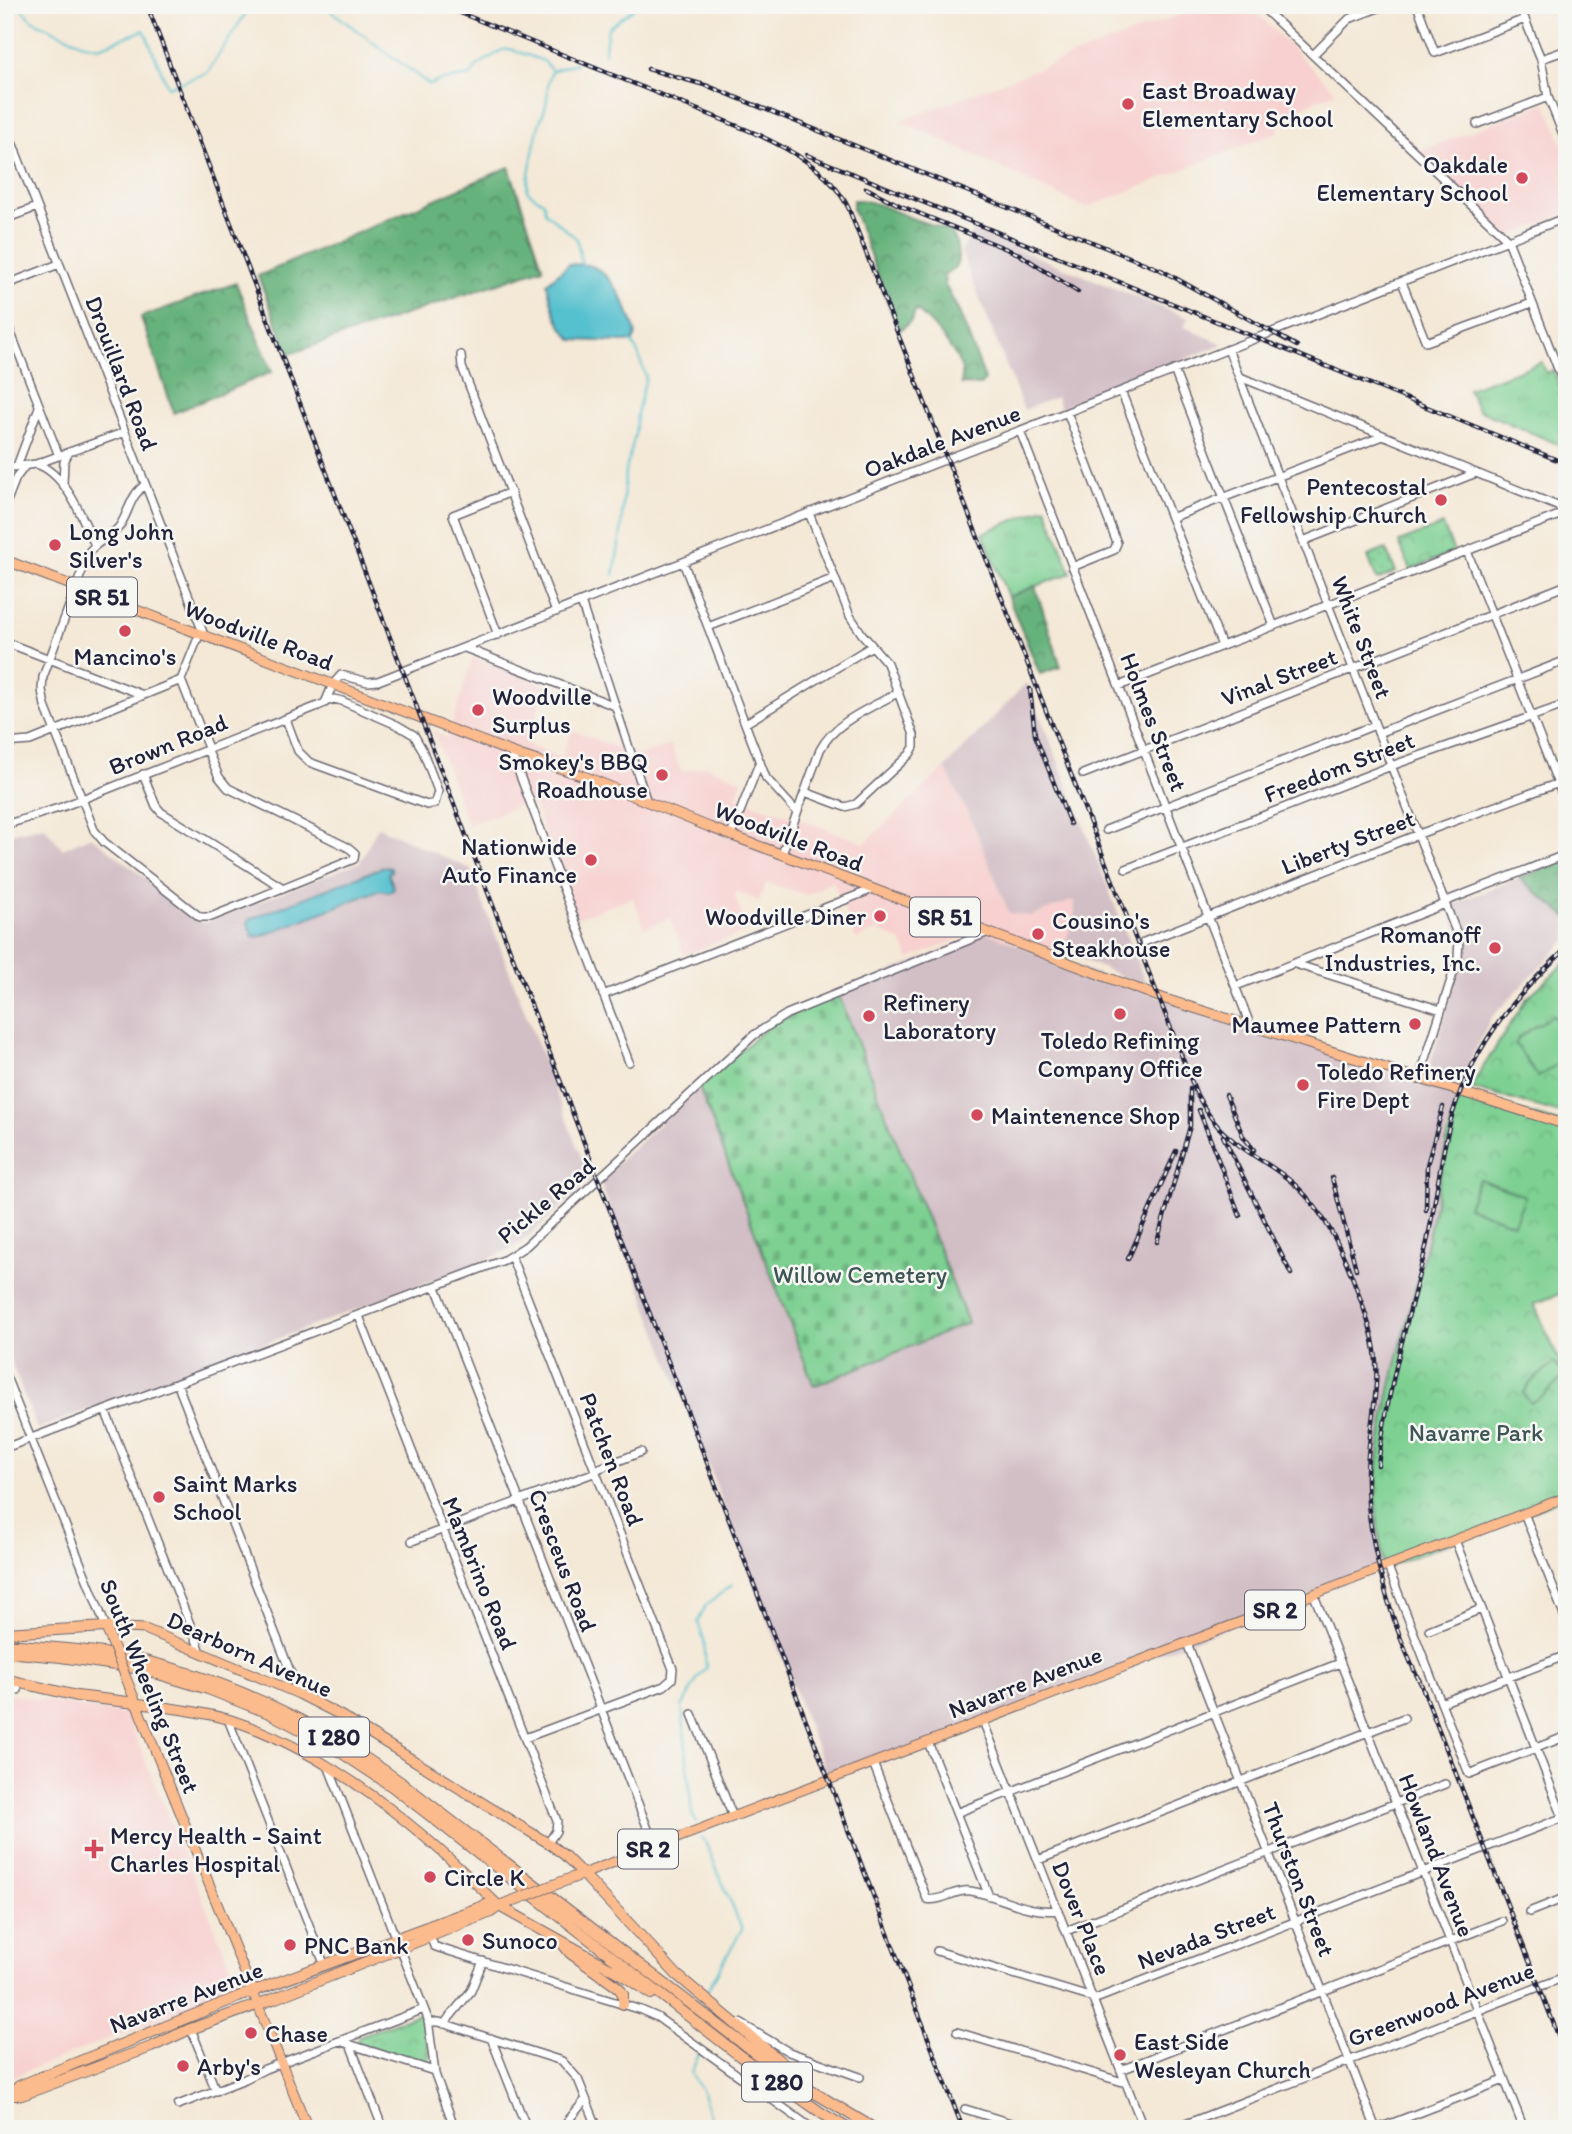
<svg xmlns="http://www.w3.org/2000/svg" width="1572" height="2134" viewBox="0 0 1572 2134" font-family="Itim,sans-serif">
<defs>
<pattern id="grass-tufts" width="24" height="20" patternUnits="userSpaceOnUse" patternTransform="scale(1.75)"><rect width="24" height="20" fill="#7dd092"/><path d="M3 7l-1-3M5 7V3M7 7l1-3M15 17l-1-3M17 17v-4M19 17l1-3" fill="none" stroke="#6cb27f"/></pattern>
<pattern id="forest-crowns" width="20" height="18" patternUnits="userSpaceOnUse" patternTransform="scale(1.75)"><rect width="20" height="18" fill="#66b27c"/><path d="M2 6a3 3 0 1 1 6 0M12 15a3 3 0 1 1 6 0" fill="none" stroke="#549067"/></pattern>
<pattern id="cemetery-stones" width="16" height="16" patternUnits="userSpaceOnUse" patternTransform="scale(1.75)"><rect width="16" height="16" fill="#7dd092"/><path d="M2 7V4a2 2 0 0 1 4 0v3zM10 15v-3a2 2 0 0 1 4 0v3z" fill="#6cb27f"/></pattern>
<pattern id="park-crowns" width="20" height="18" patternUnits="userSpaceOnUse" patternTransform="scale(1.75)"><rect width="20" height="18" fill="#7dd092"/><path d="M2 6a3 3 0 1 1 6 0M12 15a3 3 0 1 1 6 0" fill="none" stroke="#6cb27f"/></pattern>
<pattern id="garden-dots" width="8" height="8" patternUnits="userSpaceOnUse" patternTransform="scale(1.75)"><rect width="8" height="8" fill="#7dd092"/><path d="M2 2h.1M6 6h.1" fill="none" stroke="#6cb27f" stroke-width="1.8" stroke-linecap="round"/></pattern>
</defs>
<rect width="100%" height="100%" fill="#f6f6f2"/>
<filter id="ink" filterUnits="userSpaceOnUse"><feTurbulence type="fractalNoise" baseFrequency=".0143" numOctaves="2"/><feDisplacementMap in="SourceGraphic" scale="14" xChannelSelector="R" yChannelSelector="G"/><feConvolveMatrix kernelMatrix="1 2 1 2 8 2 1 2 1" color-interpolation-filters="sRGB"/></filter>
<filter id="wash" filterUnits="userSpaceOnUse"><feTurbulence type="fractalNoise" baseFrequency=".00686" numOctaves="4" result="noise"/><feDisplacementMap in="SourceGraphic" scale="28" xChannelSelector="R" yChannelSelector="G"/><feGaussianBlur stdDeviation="1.57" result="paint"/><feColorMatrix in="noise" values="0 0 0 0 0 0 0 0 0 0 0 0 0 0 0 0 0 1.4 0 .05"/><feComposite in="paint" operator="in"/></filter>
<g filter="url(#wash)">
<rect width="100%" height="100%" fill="#f4e8d6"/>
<!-- built -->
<path fill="#f7d0cf" d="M 1206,5 L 1249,5 L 1336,92 L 1281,116 L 1278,132 L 1086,208 L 901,121 Z
M 1546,102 L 1567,155 L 1567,214 L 1508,237 L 1418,152 Z
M 473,657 L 546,685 L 528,745 L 561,758 L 572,730 L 638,756 L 671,745 L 681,772 L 705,766 L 742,780 L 736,797 L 865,843 L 945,768 L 973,824 L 1009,913 L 1030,916 L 1075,900 L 1075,913 L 1063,951 L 971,934 L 909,959 L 902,942 L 878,930 L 856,939 L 833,881 L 807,895 L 766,883 L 759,901 L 738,892 L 734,894 L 748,931 L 684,955 L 670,918 L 644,928 L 633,897 L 577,918 L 532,800 L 468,825 L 433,731 L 448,738 Z
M 5,1694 L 126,1714 L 238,1984 L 237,1988 L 12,2077 L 5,2059 Z"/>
<!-- industrial -->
<path fill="#d2bec5" d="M 973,231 L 1188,318 L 1184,327 L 1223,344 L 1060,408 L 1056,397 L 1024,410 L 961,252 Z
M 1027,682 L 1147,987 L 1063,951 L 1075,913 L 1075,900 L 1030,916 L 1009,913 L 973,824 L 945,768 Z
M 44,826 L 63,849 L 91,836 L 204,923 L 360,862 L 378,827 L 470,869 L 590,1180 L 521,1243 L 488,1260 L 37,1429 L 5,1347 L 5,835 Z
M 1519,878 L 1567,917 L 1567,939 L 1491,1018 L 1459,1083 L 1432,1076 L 1428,1071 L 1462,957 L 1462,941 L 1449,906 Z
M 986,933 L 1157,996 L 1460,1093 L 1448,1128 L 1430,1227 L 1401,1348 L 1379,1456 L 1376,1507 L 1384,1568 L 829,1780 L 599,1180 L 699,1087 L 814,1385 L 968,1323 L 838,993 Z"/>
<!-- grass -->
<path fill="url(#grass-tufts)" stroke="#507966" stroke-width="2" d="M 1542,362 L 1546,373 L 1553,370 L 1567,403 L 1567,448 L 1478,410 L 1468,389 Z
M 1046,507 L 1071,573 L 1008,597 L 983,533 Z"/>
<!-- forest -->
<path fill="url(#forest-crowns)" stroke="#446a5c" stroke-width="2" d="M 509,167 L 543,268 L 289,354 L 258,276 Z
M 853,200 C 876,200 895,212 916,220 C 928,224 942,226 952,234 C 957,239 957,248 958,255 C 959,265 953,271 944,274 L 945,285 L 959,312 L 982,371 L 985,380 L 980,385 L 961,384 C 962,378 963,373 961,367 C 954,349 932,322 916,310 L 911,321 L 900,330 L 891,311 L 853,209 Z
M 236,283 L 272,372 L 174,413 L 141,317 Z
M 1035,586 L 1061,667 L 1040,674 L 1008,597 Z
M 1567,859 L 1567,917 L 1519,878 Z"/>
<!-- cemetery -->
<path fill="url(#cemetery-stones)" stroke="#507966" stroke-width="2" d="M 838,993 L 968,1323 L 814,1386 L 699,1087 L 772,1023 Z"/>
<!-- park -->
<path fill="url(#park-crowns)" stroke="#507966" stroke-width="2" d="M 1443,525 L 1454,552 L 1410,570 L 1399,542 Z
M 1567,961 L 1567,1115 L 1470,1088 L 1527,998 Z
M 1460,1093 L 1567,1125 L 1567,1291 L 1534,1304 L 1567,1378 L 1567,1497 L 1384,1568 C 1380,1542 1375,1515 1376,1489 C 1380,1400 1412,1314 1430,1228 C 1440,1183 1445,1137 1460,1093 Z
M 419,2014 L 425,2020 L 430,2060 L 427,2064 L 360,2045 L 357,2041 L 359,2036 Z"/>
<!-- garden -->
<path fill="url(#garden-dots)" stroke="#507966" stroke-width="2" d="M 1386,549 L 1396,572 L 1377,580 L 1368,556 Z"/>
<!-- pitch -->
<path fill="#7dd092" stroke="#507966" stroke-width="2" d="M 1553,1015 L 1567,1035 L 1562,1061 L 1538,1077 L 1516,1044 L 1518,1038 Z
M 1479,1179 L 1525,1196 L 1514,1224 L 1468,1207 Z
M 1554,1363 L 1565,1376 L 1543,1396 L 1531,1403 L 1523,1394 L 1531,1382 Z"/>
<!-- water -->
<path fill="#54c0ce" stroke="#3b7184" stroke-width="2" d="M 569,264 C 576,265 585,264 591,266 C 615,275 630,313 636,334 L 633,341 L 625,342 L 573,340 C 556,324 552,306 547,283 Z
M 383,867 L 391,868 L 392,871 L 388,873 L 394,888 L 389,892 L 379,890 L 259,937 L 253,936 L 248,923 L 250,919 Z"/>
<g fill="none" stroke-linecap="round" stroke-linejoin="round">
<!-- stream -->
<path stroke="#54c0ce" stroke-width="2" d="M 18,5 L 32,20 L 81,43 L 99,47 L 144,30 L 168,87 L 207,73 L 251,5
M 323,5 L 430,85 L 438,81 L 471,76 L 477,66 L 502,50 L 510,49 L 544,61 L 552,71
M 604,54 L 608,28 L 638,5
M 576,63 L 552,71 C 546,82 549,92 546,104 C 545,111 541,118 539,125 C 534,146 529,169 527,191 L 544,203 L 545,212 L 577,239 L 582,266
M 614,575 L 621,532 L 625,473 L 635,435 L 637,413 L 646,377 L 638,353 L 631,341
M 696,1822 L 692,1814 L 682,1707 L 697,1679 L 706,1668 L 704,1640 L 698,1622 L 706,1605 L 733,1584
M 701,1838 L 705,1841 L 742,1929 L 707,1991
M 699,2054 L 691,2073 L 703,2093 L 713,2129"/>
</g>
</g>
<g filter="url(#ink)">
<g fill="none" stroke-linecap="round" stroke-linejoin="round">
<defs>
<path id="minor" d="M 1260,5 L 1508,240 L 1567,392
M 1417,5 L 1435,53 L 1525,19
M 1519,5 L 1541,59 L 1548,97 L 1567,144
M 1313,55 L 1349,19 L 1386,5
M 1541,59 L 1567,50
M 5,124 L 204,635
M 1477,124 L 1548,97
M 5,155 L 16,151
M 5,219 L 37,207
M 1402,282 L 1426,342 L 1532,303
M 5,285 L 59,264
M 5,318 L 59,456
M 1228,349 L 1459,939 L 1458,958 L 1419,1080
M 461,355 L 462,367 L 556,612
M 1174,370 L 1274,626
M 1240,377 L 1567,510
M 1121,391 L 1222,646
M 1067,412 L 1117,543 L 1114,550 L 1072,567
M 1020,431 L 1251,1027
M 36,464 C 66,473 82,518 95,545
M 17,466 L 39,407
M 5,468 L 36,464 L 125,432
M 63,483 L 64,462 L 69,452
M 5,506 L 16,478 L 25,466
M 1171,518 L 1383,436
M 1303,541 L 1476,473
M 1467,551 L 1567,807
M 683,562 L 766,778 L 797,812
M 581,602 L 647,802
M 708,627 L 835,578
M 200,633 L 181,680 L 208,748
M 498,635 L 453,515 L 511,492
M 5,642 L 143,695
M 465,648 L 615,706
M 1119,686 L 1567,512
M 286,719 L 298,751 L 309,762 L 427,805 L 435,803 L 438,791 L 422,749 L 414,735 L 397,725 L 342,701 L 334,699 L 325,702
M 746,723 L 872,646
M 1378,733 L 1567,660
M 5,743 L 30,741 L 181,680
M 511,752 L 629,1062
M 143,774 L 156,806 L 161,812 L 283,888
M 1083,774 L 1567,585
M 805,792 L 845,807 L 856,804 L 910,754 L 914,747 L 914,735 L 887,663 L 862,634 L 850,616 L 809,513
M 82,799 L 94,830 L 104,842 L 200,917 L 211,917 L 354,859 L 355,853 L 349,848 L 228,788 L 219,777 L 207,749
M 82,799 L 45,706 L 42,690 L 43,677 L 89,552 C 97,541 110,538 119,527 C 129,513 130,495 145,485
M 5,825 L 62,807 L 318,706 L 325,703 L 333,684 L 341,675 L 368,682 L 378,681 L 1567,217
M 1106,830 L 1375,725
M 731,835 L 760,761
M 782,854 L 820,750 C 835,721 871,708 899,692
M 1126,869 L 1391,766 L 1567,704
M 1444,902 L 1567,854
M 1144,942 L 1419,834 L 1567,780
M 1295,964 L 1441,1010
M 1236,986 L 1445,904
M 603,995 L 873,889
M 511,1256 L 673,1669 L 672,1679 L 664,1686 L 525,1738
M 436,1287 L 655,1847
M 359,1316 L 557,1821 L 556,1831 L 548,1843
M 5,1374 L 106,1627
M 177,1383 L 299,1694
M 105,1410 L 201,1652
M 5,1448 L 504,1260 L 526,1246 L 754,1035 L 787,1014 L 986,933
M 595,1470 L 641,1452
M 1524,1513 L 1567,1623
M 1455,1540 L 1567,1828
M 412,1541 L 596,1472
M 1388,1567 L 1469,1774 L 1567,1736
M 1314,1595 L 1524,2129
M 1429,1630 L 1481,1609
M 1187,1643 L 1376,2129
M 5,1688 L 18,1690
M 1441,1703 L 1567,1655
M 692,1714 L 733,1817
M 228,1719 L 325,1966
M 983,1721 L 1144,2129
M 928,1742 L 989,1896
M 873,1763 L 927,1899 C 942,1902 955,1889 970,1891 C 1000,1895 1026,1914 1058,1910
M 329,1768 L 396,1939
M 956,1813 L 1340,1663
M 1038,1860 L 1404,1718
M 1529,1912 L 1567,1897
M 1066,1931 L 1445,1784
M 430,1936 L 434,1946 L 439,1948 L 641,2010 L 657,2017 L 813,2129
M 400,1948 L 428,2019 L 435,2074 L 455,2129
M 937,1951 L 1093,1998
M 1093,2000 L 1567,1816
M 428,2022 L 439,2022 L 562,2061 L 578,2079 L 598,2129
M 740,2023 L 789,2052 L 860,2077
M 444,2024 L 471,1991 L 483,1961
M 191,2029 L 216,2091
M 957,2032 L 1126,2083
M 491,2038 L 527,2129
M 339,2041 L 434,2071
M 350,2044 L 383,2129
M 1121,2070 L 1502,1921
M 5,2079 L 11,2095
M 178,2105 L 245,2079 L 265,2069 L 424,2009
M 965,2109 L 1030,2129
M 561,2129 L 586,2099
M 1173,2129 L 1567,1976
M 1377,2129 L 1504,2080"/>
<path id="major" d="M 5,560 L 519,755 L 584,776 L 709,827 L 1162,998 L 1567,1125
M 108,1633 L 106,1627 L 145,1629 L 299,1694 L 340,1715 L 548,1843 L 564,1855 L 583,1874 L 1567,1497
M 130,1688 L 308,2129
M 136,1703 C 168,1708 201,1711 231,1720 C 332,1753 425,1832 499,1906"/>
<path id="highway" d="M 5,1633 L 106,1627
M 5,1644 C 44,1647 84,1649 122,1656 C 226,1677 317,1722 402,1783 L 780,2072 L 875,2129
M 5,1652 L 61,1657 L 142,1669 L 208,1689 L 269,1713 L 327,1743 L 393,1787 L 740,2056 L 823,2114 L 849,2129
M 5,1679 L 77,1696 L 136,1703
M 551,1886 L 583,1874 L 677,1975 L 799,2077
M 562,1943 L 570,1953 L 619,1988 L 623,1994 L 623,2004
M 9,2095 L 22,2095 L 151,2047 L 188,2030 L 273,1999 L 491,1912 L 499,1906 L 525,1896
M 11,2095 L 19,2086 L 238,1997 L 489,1904 L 499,1906 L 626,1977 L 651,1994"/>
</defs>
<!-- minor casing -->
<use href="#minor" stroke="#6c6771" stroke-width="10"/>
<!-- major casing -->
<use href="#major" stroke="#6c6771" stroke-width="11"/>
<!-- highway casing -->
<use href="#highway" stroke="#6c6771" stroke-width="12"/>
<!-- minor -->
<use href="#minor" stroke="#fff" stroke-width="7"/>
<!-- major -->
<use href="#major" stroke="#fbbb8d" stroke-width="9"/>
<!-- highway -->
<use href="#highway" stroke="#fbbb8d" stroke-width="10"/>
<defs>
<path id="rail" d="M 147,5 L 963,2129
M 441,5 L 762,136
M 648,69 L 708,86 L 1161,270 L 1297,346
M 754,133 C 790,149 829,170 848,207 L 1197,1095 C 1206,1111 1215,1126 1229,1137 C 1249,1155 1274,1166 1294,1184 C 1333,1218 1355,1280 1370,1328 C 1386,1379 1367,1425 1367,1476 C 1366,1539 1393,1631 1422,1686
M 807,155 L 1567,464
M 866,188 L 901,206 L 1019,254 L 1078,292
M 1030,689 L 1035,735 L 1070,824
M 1226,1095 L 1243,1136 L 1254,1150
M 1199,1110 L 1240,1216
M 1223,1136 L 1291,1274
M 1332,1178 L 1356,1269
M 1426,1210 L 1427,1165 L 1443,1107
M 1157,1242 L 1190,1126 L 1190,1089
M 1128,1259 L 1176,1151
M 1378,1465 C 1387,1392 1408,1319 1426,1247 C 1435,1207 1439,1167 1449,1127 C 1467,1054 1512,998 1567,948
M 1419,1679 L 1567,2058"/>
</defs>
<!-- rail casing -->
<use href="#rail" stroke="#22223b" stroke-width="4.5"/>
<!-- rail -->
<use href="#rail" stroke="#f6f6f2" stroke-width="2" stroke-dasharray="5" stroke-linecap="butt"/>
<defs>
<path id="major-bridge" d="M 109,1635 L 130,1688"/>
<path id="highway-bridge" d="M 525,1896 L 551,1886"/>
</defs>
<!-- major-bridge casing -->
<use href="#major-bridge" stroke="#6c6771" stroke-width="11" stroke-linecap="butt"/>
<!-- highway-bridge casing -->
<use href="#highway-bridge" stroke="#6c6771" stroke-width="12" stroke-linecap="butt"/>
<!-- major-bridge -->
<use href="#major-bridge" stroke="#fbbb8d" stroke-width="9"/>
<!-- highway-bridge -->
<use href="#highway-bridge" stroke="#fbbb8d" stroke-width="10"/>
</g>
</g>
<!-- markers -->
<g fill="#d1495b" stroke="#f6f6f2" stroke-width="2.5">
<circle cx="1128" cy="104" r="7"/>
<circle cx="1522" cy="178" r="7"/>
<circle cx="1441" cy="500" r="7"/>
<circle cx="55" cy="545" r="7"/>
<circle cx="125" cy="631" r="7"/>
<circle cx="478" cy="710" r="7"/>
<circle cx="662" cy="775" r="7"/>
<circle cx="591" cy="860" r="7"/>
<circle cx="880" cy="916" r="7"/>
<circle cx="1038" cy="934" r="7"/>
<circle cx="1495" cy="948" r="7"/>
<circle cx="1120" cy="1014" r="7"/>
<circle cx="869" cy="1016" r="7"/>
<circle cx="1415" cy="1024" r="7"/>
<circle cx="1303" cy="1085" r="7"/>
<circle cx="977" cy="1115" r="7"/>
<circle cx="159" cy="1497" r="7"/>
<path d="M90.5 1838.5h7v7h7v7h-7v7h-7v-7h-7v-7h7z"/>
<circle cx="430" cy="1877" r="7"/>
<circle cx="468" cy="1940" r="7"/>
<circle cx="290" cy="1945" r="7"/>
<circle cx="251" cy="2033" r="7"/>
<circle cx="1120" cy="2055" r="7"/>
<circle cx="183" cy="2066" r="7"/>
</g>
<g text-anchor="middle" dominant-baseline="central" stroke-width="5" stroke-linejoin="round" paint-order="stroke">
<!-- shield labels -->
<g fill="#f6f6f2" stroke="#626272" stroke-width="2">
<rect x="67" y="577.5" width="70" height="39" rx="5"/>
<rect x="910" y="897.5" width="70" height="39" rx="5"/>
<rect x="1245" y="1590.5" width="60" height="39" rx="5"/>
<rect x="299" y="1717.5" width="70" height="39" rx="5"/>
<rect x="618" y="1829.5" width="60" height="39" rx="5"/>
<rect x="742" y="2062.5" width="70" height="39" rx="5"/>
</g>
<g font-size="23" font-weight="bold" fill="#22223b">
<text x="102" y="597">SR 51</text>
<text x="945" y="917">SR 51</text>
<text x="1275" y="1610">SR 2</text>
<text x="334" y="1737">I 280</text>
<text x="648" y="1849">SR 2</text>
<text x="777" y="2082">I 280</text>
</g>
<!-- poi labels -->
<g font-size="24" fill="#22223b" stroke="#f6f6f2" text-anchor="start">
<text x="1142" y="90">East Broadway<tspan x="1142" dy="28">Elementary School</tspan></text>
<text x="1508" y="164" text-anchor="end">Oakdale<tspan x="1508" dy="28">Elementary School</tspan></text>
<text x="1427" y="486" text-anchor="end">Pentecostal<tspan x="1427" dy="28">Fellowship Church</tspan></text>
<text x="69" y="531">Long John<tspan x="69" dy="28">Silver's</tspan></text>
<text x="125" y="656" text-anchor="middle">Mancino's</text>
<text x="492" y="696">Woodville<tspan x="492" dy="28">Surplus</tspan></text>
<text x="648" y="761" text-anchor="end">Smokey's BBQ<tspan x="648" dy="28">Roadhouse</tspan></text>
<text x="577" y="846" text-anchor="end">Nationwide<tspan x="577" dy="28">Auto Finance</tspan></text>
<text x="866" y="916" text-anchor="end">Woodville Diner</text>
<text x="1052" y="920">Cousino's<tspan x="1052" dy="28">Steakhouse</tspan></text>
<text x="1481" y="934" text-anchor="end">Romanoff<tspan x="1481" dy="28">Industries, Inc.</tspan></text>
<text x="883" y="1002">Refinery<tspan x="883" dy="28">Laboratory</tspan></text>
<text x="1401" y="1024" text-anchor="end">Maumee Pattern</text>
<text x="1120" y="1040" text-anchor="middle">Toledo Refining<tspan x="1120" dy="28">Company Office</tspan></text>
<text x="1317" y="1071">Toledo Refinery<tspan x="1317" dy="28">Fire Dept</tspan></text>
<text x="991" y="1115">Maintenence Shop</text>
<text x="173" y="1483">Saint Marks<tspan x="173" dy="28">School</tspan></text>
<text x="110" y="1835">Mercy Health - Saint<tspan x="110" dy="28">Charles Hospital</tspan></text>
<text x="444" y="1877">Circle K</text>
<text x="482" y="1940">Sunoco</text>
<text x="304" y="1945">PNC Bank</text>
<text x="265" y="2033">Chase</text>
<text x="1134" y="2041">East Side<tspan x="1134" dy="28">Wesleyan Church</tspan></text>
<text x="197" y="2066">Arby's</text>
</g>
<!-- street labels -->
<g font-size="24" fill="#22223b" stroke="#f6f6f2">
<text transform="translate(122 373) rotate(69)">Drouillard Road</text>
<text transform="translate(942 441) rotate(-21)">Oakdale Avenue</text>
<text transform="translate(259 635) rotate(21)">Woodville Road</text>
<text transform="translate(1362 637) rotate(69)">White Street</text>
<text transform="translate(1279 677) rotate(-21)">Vinal Street</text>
<text transform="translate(1154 722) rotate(69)">Holmes Street</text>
<text transform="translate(168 744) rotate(-22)">Brown Road</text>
<text transform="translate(1339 767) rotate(-21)">Freedom Street</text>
<text transform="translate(789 836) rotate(21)">Woodville Road</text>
<text transform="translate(1348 842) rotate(-21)">Liberty Street</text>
<text transform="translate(546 1200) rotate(-40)">Pickle Road</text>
<text transform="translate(612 1459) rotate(69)">Patchen Road</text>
<text transform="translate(563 1560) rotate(69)">Cresceus Road</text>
<text transform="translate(480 1573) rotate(68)">Mambrino Road</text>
<text transform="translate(250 1654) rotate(24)">Dearborn Avenue</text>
<text transform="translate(1025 1682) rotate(-21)">Navarre Avenue</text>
<text transform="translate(150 1686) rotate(68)">South Wheeling Street</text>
<text transform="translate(1437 1855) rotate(69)">Howland Avenue</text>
<text transform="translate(1299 1879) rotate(69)">Thurston Street</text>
<text transform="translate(1082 1918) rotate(68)">Dover Place</text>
<text transform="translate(1206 1936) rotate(-21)">Nevada Street</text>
<text transform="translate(186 1997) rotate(-21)">Navarre Avenue</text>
<text transform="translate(1441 2004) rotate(-21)">Greenwood Avenue</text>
</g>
<!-- park labels -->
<g font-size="24" fill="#3d5655" stroke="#f6f6f2">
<text x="860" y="1274">Willow Cemetery</text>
<text x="1476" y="1432">Navarre Park</text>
</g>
</g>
<!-- margin -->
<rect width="1572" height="2134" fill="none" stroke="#f6f6f2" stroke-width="28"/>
</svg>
